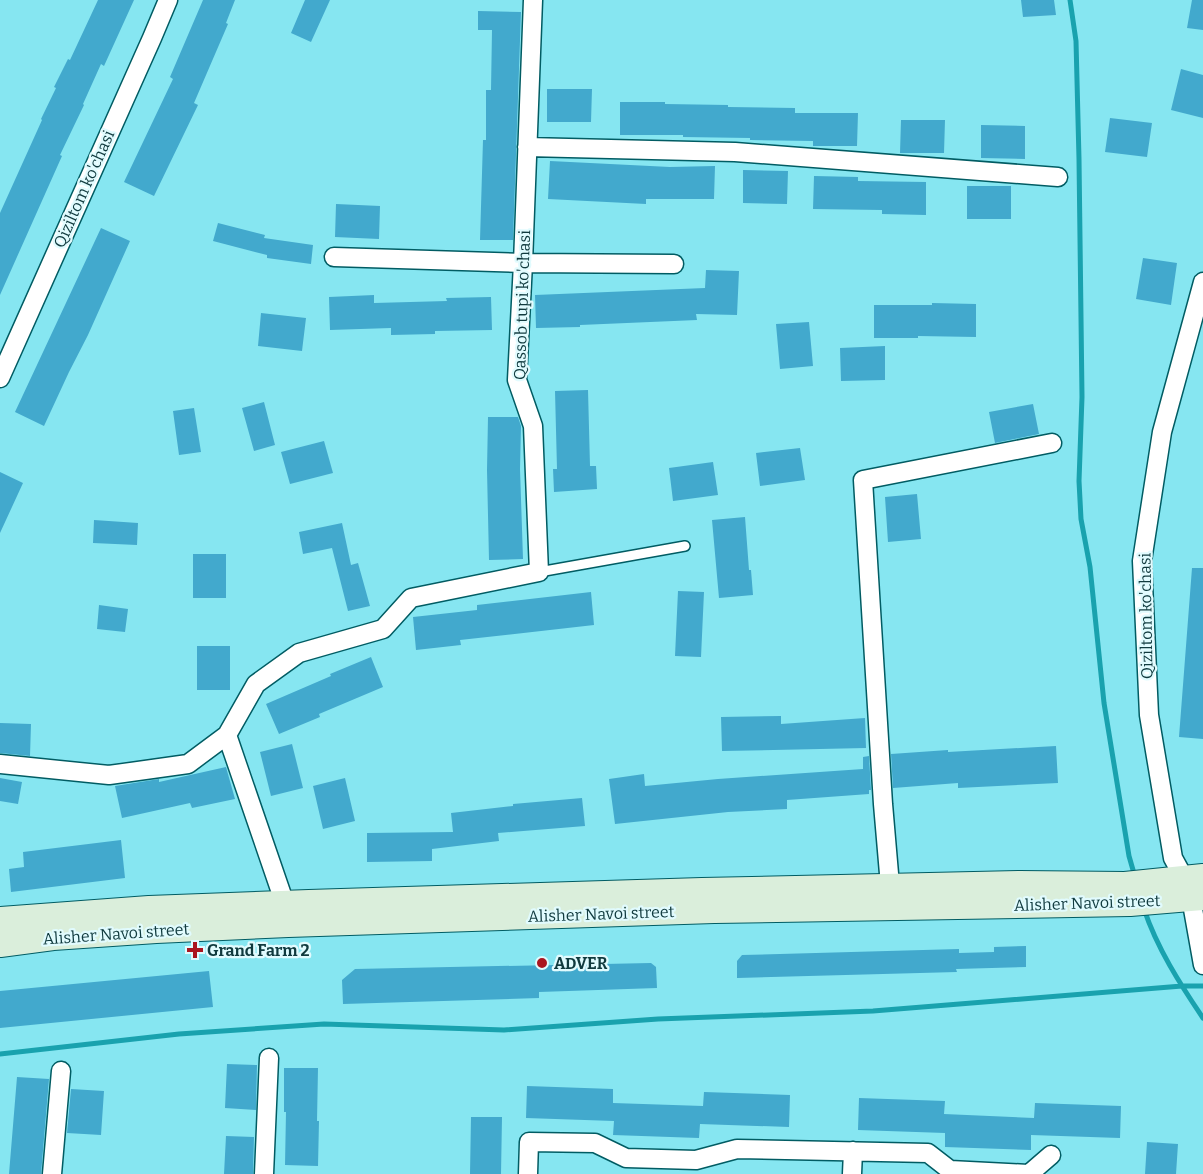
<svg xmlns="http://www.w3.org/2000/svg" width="1203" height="1174" viewBox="0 0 1203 1174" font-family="Bitter,serif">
<rect width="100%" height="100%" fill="#86e6f1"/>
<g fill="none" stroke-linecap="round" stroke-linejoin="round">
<!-- stream -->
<path stroke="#19a2ae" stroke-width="5" d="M 1070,0 L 1076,41 L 1079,159 L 1082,397 L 1079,481 L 1081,519 L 1090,567 L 1104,703 L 1129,856 L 1135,877
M 1144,909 C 1157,948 1180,984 1203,1018
M 0,1054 L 179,1034 L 324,1024 L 504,1030 L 658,1019 L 873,1011 L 1182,986 L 1203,986"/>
</g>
<!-- building -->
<path fill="#42a9cd" d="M 98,0 L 134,0 L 104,66 L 101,64 L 83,104 L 84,105 L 60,155 L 62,156 L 0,295 L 0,213 L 42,120 L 41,119 L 56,88 L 54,87 L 68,59 L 70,60 Z
M 203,0 L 235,0 L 226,23 L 228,24 L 194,103 L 198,105 L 154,196 L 124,182 L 173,79 L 170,77 Z
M 305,0 L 330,0 L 311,42 L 291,33 Z
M 1021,0 L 1054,0 L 1056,15 L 1023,17 Z
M 1192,0 L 1203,0 L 1203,30 L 1187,28 Z
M 478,11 L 521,12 L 513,240 L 480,240 L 483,140 L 486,140 L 486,90 L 491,90 L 492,30 L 478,30 Z
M 1181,69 L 1203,75 L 1203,118 L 1171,110 Z
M 547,89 L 592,89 L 591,122 L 547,122 Z
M 620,102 L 665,102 L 665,104 L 728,105 L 728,107 L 795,108 L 795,113 L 858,113 L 857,146 L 813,146 L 813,141 L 750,140 L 750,138 L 683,137 L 683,135 L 620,135 Z
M 1110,118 L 1152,123 L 1147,157 L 1105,152 Z
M 901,120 L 945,120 L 944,153 L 900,153 Z
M 981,125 L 1025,126 L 1025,159 L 981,158 Z
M 550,161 L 670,167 L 715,166 L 714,199 L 646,199 L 646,204 L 548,199 Z
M 743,170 L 788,171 L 787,204 L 743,203 Z
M 814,176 L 858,177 L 858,181 L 926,182 L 926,215 L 882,214 L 882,210 L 813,209 Z
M 967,186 L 1011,186 L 1011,219 L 967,219 Z
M 336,204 L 380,206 L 379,239 L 335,237 Z
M 218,223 L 265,235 L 264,238 L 313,245 L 311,264 L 267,258 L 267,255 L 213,241 Z
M 101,228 L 130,241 L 88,335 L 69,372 L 44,426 L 15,412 Z
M 1143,258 L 1177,263 L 1171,305 L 1136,299 Z
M 706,270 L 739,271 L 737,315 L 696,314 L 697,320 L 580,325 L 580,327 L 536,328 L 535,295 L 705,288 Z
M 374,295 L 374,303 L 447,301 L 446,298 L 491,297 L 492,330 L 435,331 L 435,334 L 391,335 L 391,328 L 330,330 L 329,297 Z
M 932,303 L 976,304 L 976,337 L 918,336 L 918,338 L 874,338 L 874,305 L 932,305 Z
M 261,313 L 306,318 L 302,351 L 258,346 Z
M 809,322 L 813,366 L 780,369 L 776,324 Z
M 885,346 L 885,380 L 841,381 L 840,348 Z
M 588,390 L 590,466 L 596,466 L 597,489 L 554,492 L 553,469 L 557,469 L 555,391 Z
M 264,402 L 275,445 L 254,451 L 242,408 Z
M 1033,404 L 1039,434 L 995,443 L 989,412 Z
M 194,408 L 201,452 L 179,455 L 173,411 Z
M 488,417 L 518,417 L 521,426 L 520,469 L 523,559 L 489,560 L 487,470 Z
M 324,441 L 333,473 L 290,484 L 281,452 Z
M 800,448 L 805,480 L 760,486 L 756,453 Z
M 713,462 L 718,495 L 673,501 L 669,468 Z
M 0,472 L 23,483 L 0,533 Z
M 917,494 L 921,539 L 888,542 L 885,497 Z
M 745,517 L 749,570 L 751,570 L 753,595 L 719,598 L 712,520 Z
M 94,520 L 138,523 L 137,545 L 93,543 Z
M 342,523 L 351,565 L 358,563 L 370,606 L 348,611 L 332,548 L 303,554 L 299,532 Z
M 193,554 L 226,554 L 226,598 L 193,598 Z
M 1192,568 L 1203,568 L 1203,739 L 1179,737 Z
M 678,591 L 704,592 L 701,657 L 675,656 Z
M 591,592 L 594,625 L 460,640 L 461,645 L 416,650 L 413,617 L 477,610 L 477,605 Z
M 99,605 L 128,609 L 125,632 L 97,629 Z
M 197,646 L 230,646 L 230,690 L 197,690 Z
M 371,657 L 383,687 L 319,714 L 320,717 L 279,734 L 266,704 L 331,676 L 330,674 Z
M 781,716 L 781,724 L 865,718 L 866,748 L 722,751 L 721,717 Z
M 0,723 L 31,724 L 30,756 L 0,753 Z
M 292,744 L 303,788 L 271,796 L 260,752 Z
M 1056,746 L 1058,783 L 958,788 L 958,783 L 893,788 L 891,754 L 948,750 L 948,752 Z
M 869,756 L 871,790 L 869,790 L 869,794 L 787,800 L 787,809 L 728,812 L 615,824 L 609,779 L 644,774 L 645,786 L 718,779 L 863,769 L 863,757 Z
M 226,767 L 235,799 L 192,808 L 190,803 L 122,818 L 115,786 L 159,779 L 159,782 Z
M 0,778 L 22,782 L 18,804 L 0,801 Z
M 345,778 L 355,821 L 323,829 L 313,786 Z
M 582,798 L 585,826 L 498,833 L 499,841 L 432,849 L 432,861 L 367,862 L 367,833 L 453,832 L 451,813 L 513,806 L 513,804 Z
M 121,840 L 125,878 L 11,892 L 9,869 L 24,867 L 23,852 Z
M 1026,946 L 1026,967 L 956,969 L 957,972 L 737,978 L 737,961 L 742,955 L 959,949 L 959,953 L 994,952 L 994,947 Z
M 651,963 L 656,967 L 657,988 L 539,992 L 539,998 L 343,1004 L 342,980 L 355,969 Z
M 209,971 L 213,1007 L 0,1028 L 0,991 Z
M 227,1064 L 257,1065 L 256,1110 L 225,1108 Z
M 284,1068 L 318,1068 L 317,1121 L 319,1121 L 318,1166 L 285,1165 L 286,1112 L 284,1112 Z
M 17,1077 L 49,1079 L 41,1174 L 9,1174 Z
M 527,1086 L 613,1089 L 613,1103 L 703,1106 L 704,1092 L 790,1095 L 789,1127 L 700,1124 L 699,1138 L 613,1135 L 614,1121 L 526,1118 Z
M 71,1089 L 104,1091 L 101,1135 L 67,1133 Z
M 859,1098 L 945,1101 L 944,1114 L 1034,1118 L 1035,1103 L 1121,1106 L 1120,1138 L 1031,1135 L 1031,1150 L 945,1147 L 945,1133 L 858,1130 Z
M 471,1117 L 502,1117 L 501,1174 L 470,1174 Z
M 226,1136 L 254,1137 L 253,1174 L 224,1174 Z
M 1147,1142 L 1178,1144 L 1176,1174 L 1145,1174 Z"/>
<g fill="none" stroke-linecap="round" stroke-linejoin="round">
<defs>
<path id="lane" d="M 539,572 L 685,546"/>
<path id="street" d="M 527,147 L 735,152 L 1058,177
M 334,257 L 523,263 L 674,264
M 1203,282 L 1162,432 L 1142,561 L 1149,715 L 1173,858 L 1185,880 L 1191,898 L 1203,965
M 0,378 L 152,38 L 168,0
M 227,735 L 285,904 L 287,915
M 0,764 L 109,775 L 188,764 L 227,735 L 256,684 L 299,653 L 383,629 L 411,598 L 539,572 L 533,426 L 517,380 L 523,263 L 533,0
M 891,897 L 883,804 L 863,480 L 1052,443
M 52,1174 L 61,1071
M 264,1174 L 269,1058
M 528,1174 L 529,1142 L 595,1143 L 626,1158 L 696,1160 L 737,1149 L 928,1153 L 950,1170 L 1028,1174
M 852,1174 L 853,1151
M 1029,1174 L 1051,1155"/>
<path id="secondary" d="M 0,920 L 149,909 L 309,903 L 702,891 L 1019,884 L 1125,885 L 1203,877
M 0,944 L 53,937 L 156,930 L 288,924 L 714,910 L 1130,903 L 1203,897"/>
</defs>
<!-- lane casing -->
<use href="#lane" stroke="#015c63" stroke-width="12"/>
<!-- street casing -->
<use href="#street" stroke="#015c63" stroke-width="21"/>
<!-- secondary casing -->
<use href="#secondary" stroke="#015c63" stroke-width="28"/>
<!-- lane -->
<use href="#lane" stroke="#fff" stroke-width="9"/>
<!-- street -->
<use href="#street" stroke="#fff" stroke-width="18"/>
<!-- secondary -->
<use href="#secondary" stroke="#daeedb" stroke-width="26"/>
</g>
<!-- markers -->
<g fill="#aa1620" stroke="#e1fbfe" stroke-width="2">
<path d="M192 941h6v6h6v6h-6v6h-6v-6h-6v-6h6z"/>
<circle cx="542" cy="963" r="6"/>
</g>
<g text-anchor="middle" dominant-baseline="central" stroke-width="4.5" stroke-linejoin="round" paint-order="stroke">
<!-- street labels -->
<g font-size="16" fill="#103a3e" stroke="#e1fbfe">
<text transform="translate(84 189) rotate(-66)">Qiziltom ko'chasi</text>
<text transform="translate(522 305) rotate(-88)">Qassob tupi ko'chasi</text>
<text transform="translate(1146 616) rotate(-91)">Qiziltom ko'chasi</text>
<text transform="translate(1087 903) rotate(-2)">Alisher Navoi street</text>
<text transform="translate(601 914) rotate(-2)">Alisher Navoi street</text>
<text transform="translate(116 934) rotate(-4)">Alisher Navoi street</text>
</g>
<!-- poi labels -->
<g font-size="16" font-weight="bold" fill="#103a3e" stroke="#e1fbfe" text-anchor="start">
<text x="207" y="950">Grand Farm 2</text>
<text x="554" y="963">ADVER</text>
</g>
</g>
</svg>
